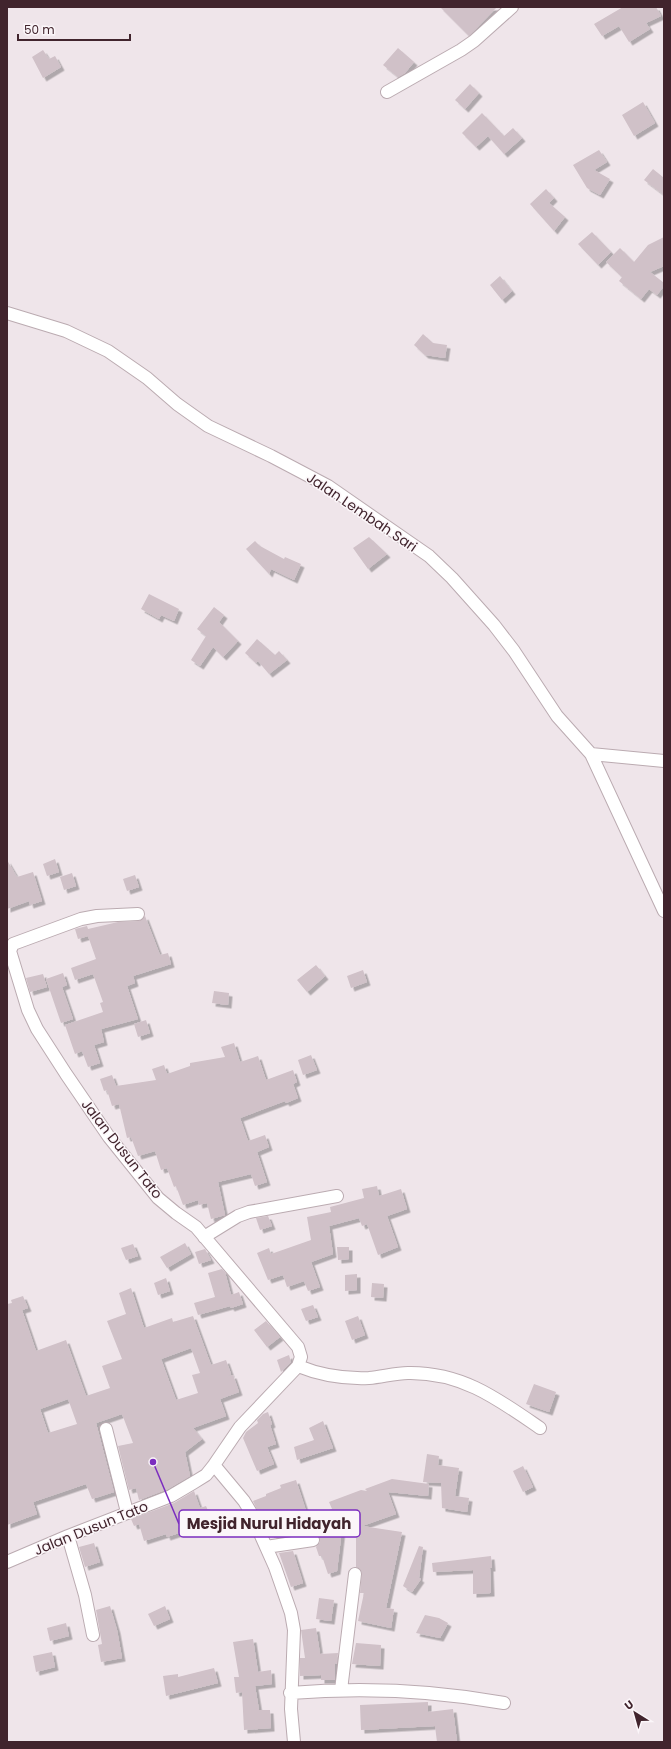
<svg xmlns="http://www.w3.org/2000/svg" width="671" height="1749" viewBox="0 0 671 1749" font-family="Poppins,sans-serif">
<defs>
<filter id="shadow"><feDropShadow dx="3.5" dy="3.5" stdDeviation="0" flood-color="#0004"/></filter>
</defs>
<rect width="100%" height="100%" fill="#efe5ea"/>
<!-- building -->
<path fill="#d0c1c8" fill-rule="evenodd" filter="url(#shadow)" d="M 440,7 L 497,7 L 469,36 Z
M 623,7 L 656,7 L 661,16 L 646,23 L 650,29 L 629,42 L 619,26 L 602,36 L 594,24 Z
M 398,48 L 414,62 L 405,73 L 398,77 L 383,65 Z
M 43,50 L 49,59 L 55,56 L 61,67 L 43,78 L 32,57 Z
M 470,84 L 479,93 L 465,109 L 455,100 Z
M 643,102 L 655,123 L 634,136 L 622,115 Z
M 482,113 L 504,136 L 513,128 L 522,138 L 504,154 L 488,136 L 476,147 L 462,133 Z
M 599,150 L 607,162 L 594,170 L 610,179 L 600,195 L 587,188 L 573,165 Z
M 653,169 L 664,178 L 664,195 L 644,180 Z
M 546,189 L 554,198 L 549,203 L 565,217 L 554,231 L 530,204 Z
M 592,232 L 611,252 L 598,265 L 578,244 Z
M 664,237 L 664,266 L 650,272 L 664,283 L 664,286 L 657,295 L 649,289 L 641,299 L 619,281 L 622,277 L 606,262 L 620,248 L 634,262 L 648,245 Z
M 500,276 L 512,291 L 502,300 L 490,285 Z
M 423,334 L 433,343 L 447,345 L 445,358 L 425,355 L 414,345 Z
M 369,537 L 387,554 L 368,569 L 353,548 Z
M 255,541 L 260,546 L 284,559 L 285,557 L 301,564 L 294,580 L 271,569 L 269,574 L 246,549 Z
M 149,594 L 179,609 L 174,621 L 161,615 L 159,619 L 141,609 Z
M 214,607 L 224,615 L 219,622 L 238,641 L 223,657 L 213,647 L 200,666 L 191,660 L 206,636 L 197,629 Z
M 257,639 L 275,655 L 279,651 L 287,660 L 269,674 L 258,661 L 256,663 L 245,653 Z
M 55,859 L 59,872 L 47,876 L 43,864 Z
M 7,860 L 17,877 L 33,872 L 42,901 L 30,905 L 29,901 L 7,909 Z
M 72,873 L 76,886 L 64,890 L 60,877 Z
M 135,875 L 139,887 L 127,891 L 123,879 Z
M 145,916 L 160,955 L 168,953 L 171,964 L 133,976 L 135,983 L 127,986 L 138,1019 L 101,1029 L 104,1042 L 94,1045 L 100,1063 L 88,1067 L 82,1051 L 75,1054 L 65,1025 L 103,1012 L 100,1003 L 103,1002 L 93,974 L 75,980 L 71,968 L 96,959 L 88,936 L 78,939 L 75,929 L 87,926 L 88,929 L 118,922 L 139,921 Z
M 316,965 L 325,976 L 307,992 L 297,980 Z
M 363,970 L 367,982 L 351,988 L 347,976 Z
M 63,973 L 67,985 L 62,987 L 73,1019 L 61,1023 L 46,979 Z
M 43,974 L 47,987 L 30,992 L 26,978 Z
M 214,991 L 229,993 L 228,1005 L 212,1003 Z
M 146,1020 L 150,1033 L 138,1037 L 134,1024 Z
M 234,1043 L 240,1062 L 258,1056 L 266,1080 L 293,1070 L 297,1082 L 293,1084 L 298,1098 L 286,1103 L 285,1101 L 240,1118 L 248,1141 L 265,1135 L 269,1147 L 257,1152 L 267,1182 L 255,1186 L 251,1174 L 218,1182 L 225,1215 L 211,1219 L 207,1203 L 199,1205 L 198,1200 L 183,1205 L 176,1186 L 174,1187 L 167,1168 L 161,1170 L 155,1151 L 138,1156 L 131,1137 L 127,1138 L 119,1104 L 112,1106 L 107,1090 L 104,1091 L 100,1079 L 112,1075 L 116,1086 L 156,1080 L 152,1069 L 164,1065 L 167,1074 L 190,1066 L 190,1063 L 225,1057 L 221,1047 Z
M 311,1055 L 317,1070 L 303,1075 L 298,1060 Z
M 377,1186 L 379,1196 L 401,1189 L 407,1209 L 387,1216 L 398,1247 L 378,1255 L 367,1224 L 362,1226 L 359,1218 L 329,1226 L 333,1254 L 311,1262 L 320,1287 L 308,1291 L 304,1281 L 287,1287 L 283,1275 L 268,1280 L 257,1253 L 269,1248 L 271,1254 L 311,1240 L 307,1217 L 331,1212 L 330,1207 L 364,1198 L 362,1189 Z
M 268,1216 L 272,1226 L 260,1230 L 256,1218 Z
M 185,1243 L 191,1254 L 167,1268 L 160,1257 Z
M 133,1244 L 138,1256 L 126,1260 L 121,1248 Z
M 337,1247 L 349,1247 L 349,1259 L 338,1260 Z
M 205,1249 L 211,1260 L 199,1264 L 195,1252 Z
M 222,1269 L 225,1272 L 231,1295 L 239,1292 L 243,1304 L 231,1308 L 230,1306 L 198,1315 L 194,1303 L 215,1297 L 208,1273 Z
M 357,1274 L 357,1290 L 345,1291 L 345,1275 Z
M 166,1278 L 170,1291 L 158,1295 L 154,1283 Z
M 372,1283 L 384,1284 L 383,1298 L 371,1297 Z
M 131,1288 L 144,1328 L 172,1318 L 173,1322 L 193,1316 L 211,1365 L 226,1360 L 231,1374 L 228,1376 L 233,1375 L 239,1392 L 220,1399 L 226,1416 L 193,1428 L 202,1439 L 185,1452 L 190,1476 L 168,1489 L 139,1500 L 136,1488 L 129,1490 L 118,1446 L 133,1443 L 122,1414 L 96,1423 L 114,1492 L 92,1499 L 86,1484 L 33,1502 L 37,1514 L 7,1525 L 7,1304 L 12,1303 L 11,1300 L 23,1296 L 28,1308 L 22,1310 L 36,1351 L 66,1340 L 86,1396 L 110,1388 L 102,1366 L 122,1359 L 107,1321 L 126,1314 L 119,1293 ZM 191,1348 L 200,1373 L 192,1375 L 198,1393 L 176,1400 L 161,1359 ZM 68,1399 L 77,1424 L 48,1433 L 40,1409 Z
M 313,1305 L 318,1317 L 306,1321 L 301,1309 Z
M 358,1316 L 365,1335 L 352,1340 L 345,1321 Z
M 266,1321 L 280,1337 L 267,1347 L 254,1330 Z
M 289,1355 L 291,1362 L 281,1372 L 277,1360 Z
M 534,1384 L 556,1392 L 549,1412 L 526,1404 Z
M 268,1412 L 272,1424 L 270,1425 L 276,1444 L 267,1447 L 274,1464 L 257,1471 L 243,1438 L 246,1432 L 258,1423 L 257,1420 L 263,1414 Z
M 323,1421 L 333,1448 L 297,1460 L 294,1447 L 314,1440 L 309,1428 Z
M 427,1454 L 439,1456 L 438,1465 L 459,1468 L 455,1496 L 469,1498 L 467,1512 L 442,1508 L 441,1483 L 423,1482 Z
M 523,1466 L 533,1487 L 523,1492 L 513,1471 Z
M 392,1479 L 429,1484 L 428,1496 L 388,1492 L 396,1514 L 362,1526 L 402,1532 L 386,1608 L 394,1609 L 391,1628 L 358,1621 L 364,1593 L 360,1593 L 362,1571 L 356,1567 L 356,1522 L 343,1521 L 337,1571 L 328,1574 L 322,1556 L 319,1556 L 316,1547 L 320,1542 L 319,1535 L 312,1533 L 274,1538 L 272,1531 L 270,1532 L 265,1517 L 261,1518 L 253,1501 L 266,1496 L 266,1494 L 281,1488 L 280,1485 L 296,1480 L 308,1517 L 332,1509 L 329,1502 L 361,1490 L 367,1491 L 365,1489 Z
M 194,1491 L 200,1508 L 206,1506 L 211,1517 L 178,1528 L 179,1533 L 167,1537 L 166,1534 L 144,1541 L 139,1524 L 134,1526 L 131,1519 L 174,1503 Z
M 94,1543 L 100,1562 L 85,1567 L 79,1547 Z
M 419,1546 L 423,1547 L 419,1578 L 421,1579 L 412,1592 L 403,1586 Z
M 293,1551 L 303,1583 L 291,1587 L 279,1553 Z
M 491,1556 L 492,1568 L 490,1568 L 491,1593 L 473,1594 L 473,1570 L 433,1572 L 432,1563 Z
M 319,1598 L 334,1600 L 331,1621 L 316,1619 Z
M 110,1606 L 117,1630 L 122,1658 L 101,1662 L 98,1645 L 102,1644 L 96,1610 Z
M 165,1606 L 170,1619 L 154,1626 L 148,1614 Z
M 425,1615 L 439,1618 L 448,1623 L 440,1638 L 416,1633 Z
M 66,1623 L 69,1636 L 50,1641 L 47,1628 Z
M 316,1628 L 320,1654 L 338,1653 L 337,1664 L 335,1663 L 335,1680 L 321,1680 L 321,1675 L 300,1676 L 300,1658 L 305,1658 L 301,1630 Z
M 253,1639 L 258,1672 L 271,1670 L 272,1684 L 255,1686 L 259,1710 L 270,1710 L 271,1728 L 244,1730 L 242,1692 L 236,1693 L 234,1677 L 239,1677 L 233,1642 Z
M 356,1643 L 381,1645 L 380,1666 L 352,1664 Z
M 52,1652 L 55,1667 L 36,1672 L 33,1656 Z
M 214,1668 L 218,1683 L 166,1696 L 163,1676 L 178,1674 L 178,1677 Z
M 428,1702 L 428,1712 L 453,1709 L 457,1742 L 437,1742 L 435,1726 L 361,1730 L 360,1705 Z"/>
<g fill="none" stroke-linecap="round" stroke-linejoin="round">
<defs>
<path id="street" d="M 387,92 L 461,50 L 474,41 L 512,7
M 7,313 L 66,331 L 108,351 L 147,378 L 177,404 L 208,426 L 271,456 L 328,486 L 429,556 L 452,578 L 494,625 L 514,651 L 557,716 L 591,754 L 664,761
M 591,754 L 664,911
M 204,1237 L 238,1216 L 249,1212 L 337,1196
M 298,1366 C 320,1375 345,1379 369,1378 C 382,1377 395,1373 408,1373 C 462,1372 498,1399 540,1428
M 106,1429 L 127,1512
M 214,1465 L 244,1501 L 250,1511 L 275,1567 L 291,1613 L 294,1630 L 291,1709 L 294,1742
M 68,1536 L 85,1595 L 93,1635
M 266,1547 L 313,1540
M 7,1562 L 68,1536 L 171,1496 L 193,1483 L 206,1475 L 214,1465 L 240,1427 L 298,1366 L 301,1357 L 298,1347 L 196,1227 L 176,1213 L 158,1198 L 109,1137 L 66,1074 L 37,1029 L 28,1010 L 10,951 L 13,944 L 81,919 L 97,916 L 138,914
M 341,1690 L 355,1574
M 290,1693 C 363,1687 432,1690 504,1703"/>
</defs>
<!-- street casing -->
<use href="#street" stroke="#bbabb1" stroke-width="14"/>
<!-- street -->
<use href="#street" stroke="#fff" stroke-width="12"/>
</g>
<g text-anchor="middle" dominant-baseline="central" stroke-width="3" stroke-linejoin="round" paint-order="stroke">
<!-- street labels -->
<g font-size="14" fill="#41242d" stroke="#fbf6f9">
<text transform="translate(362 512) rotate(34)">Jalan Lembah Sari</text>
<text transform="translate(122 1149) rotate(52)">Jalan Dusun Tato</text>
<text transform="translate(91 1528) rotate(-22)">Jalan Dusun Tato</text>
</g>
</g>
<!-- callouts -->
<path fill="none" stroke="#7b2cbf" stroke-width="1.5" d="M153 1462L179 1524"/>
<circle fill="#7b2cbf" stroke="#fbf6f9" stroke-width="1.5" cx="153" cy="1462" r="4"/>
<rect fill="#fbf6f9" stroke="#7b2cbf" stroke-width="1.5" x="179" y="1510" width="181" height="27" rx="4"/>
<g font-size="15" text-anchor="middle" font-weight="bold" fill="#41242d">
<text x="269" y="1529">Mesjid Nurul Hidayah</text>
</g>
<!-- border -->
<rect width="671" height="1749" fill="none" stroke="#41242d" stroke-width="16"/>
<!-- north arrow -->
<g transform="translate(635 1713) rotate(323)" stroke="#fbf6f9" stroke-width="3" paint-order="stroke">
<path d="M0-3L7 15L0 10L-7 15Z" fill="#41242d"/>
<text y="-6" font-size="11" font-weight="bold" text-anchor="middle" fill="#41242d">U</text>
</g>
<!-- scale -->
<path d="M18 34v6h112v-6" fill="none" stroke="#41242d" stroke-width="2"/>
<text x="24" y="34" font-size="12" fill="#41242d" stroke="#fbf6f9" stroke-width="3" paint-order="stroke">50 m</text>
</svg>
